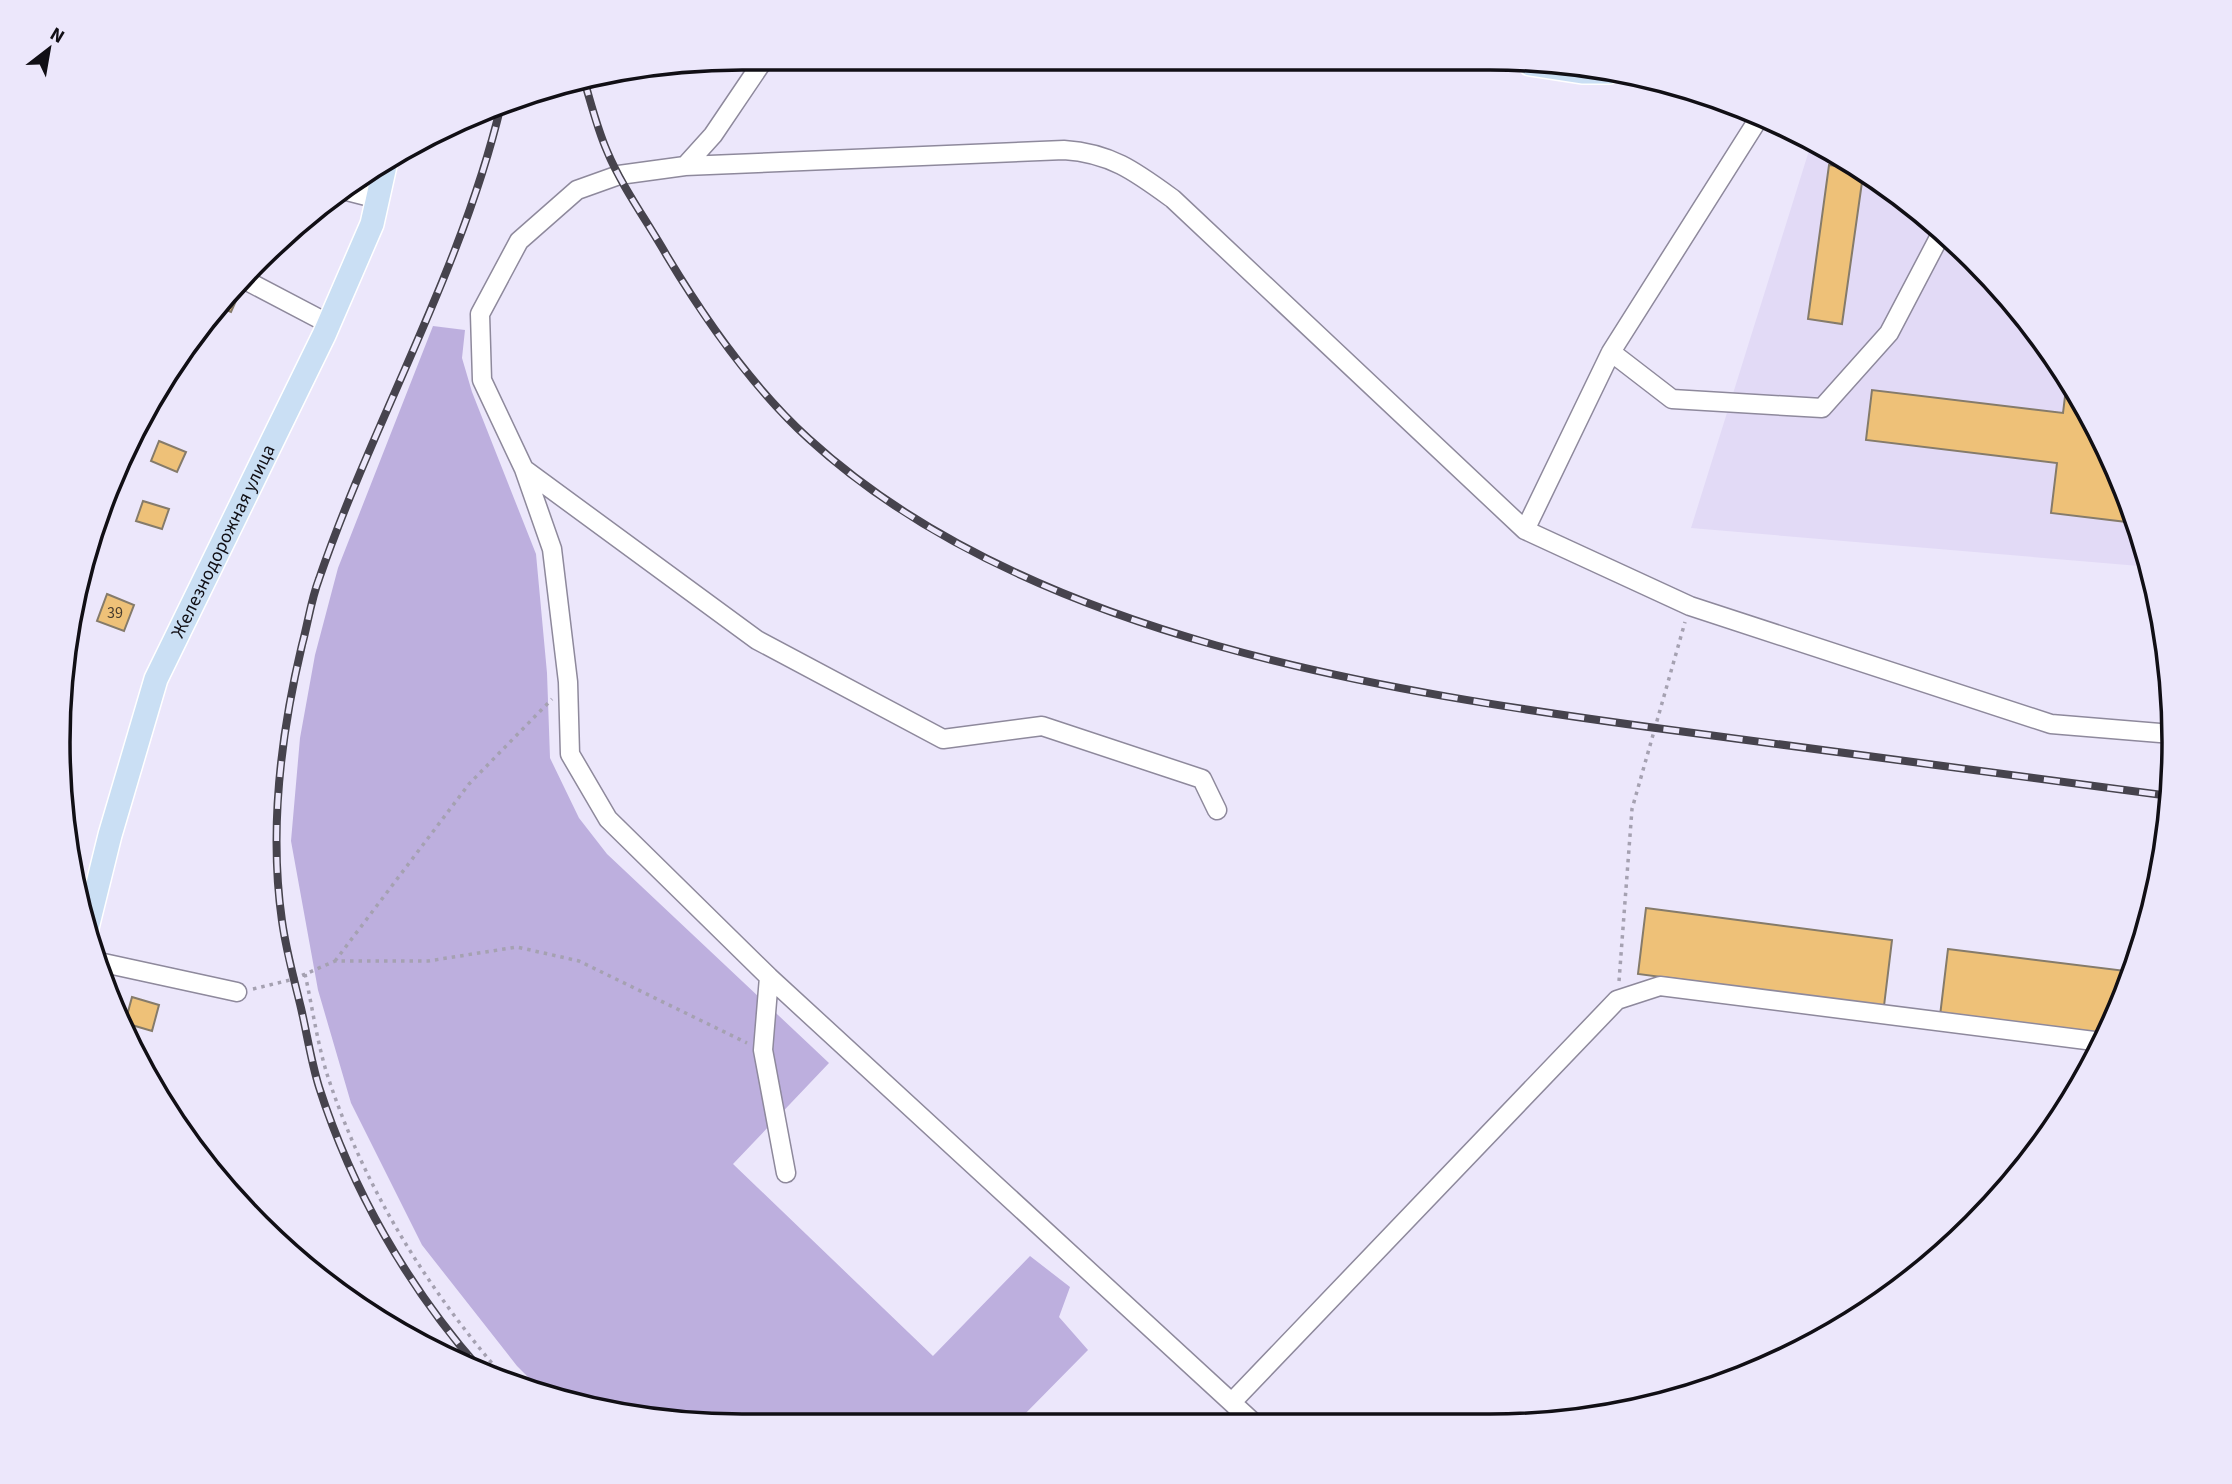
<svg xmlns="http://www.w3.org/2000/svg" width="2232" height="1484" viewBox="0 0 2232 1484" font-family="'Source Sans 3',sans-serif">
<rect width="100%" height="100%" fill="#ece7fb"/>
<!-- built -->
<path fill="#e2daf6" d="M 1812,141 L 1941,228 L 2033,326 L 2104,440 L 2151,567 L 1691,528 Z"/>
<!-- green -->
<path fill="#bdafde" d="M 433,326 L 465,330 L 462,358 L 472,392 L 536,554 L 547,673 L 550,758 L 579,818 L 607,854 L 829,1063 L 733,1164 L 933,1356 L 1030,1256 L 1070,1287 L 1059,1317 L 1088,1350 L 1017,1422 L 652,1420 L 536,1385 L 517,1366 L 422,1245 L 351,1103 L 318,990 L 291,841 L 300,738 L 315,655 L 338,568 Z"/>
<!-- building -->
<path fill="#eec178" stroke="#857b6a" stroke-width="2" d="M 1829,165 L 1852,168 L 1863,175 L 1842,324 L 1808,319 Z
M 243,285 L 231,312 L 219,307 Z
M 2067,380 L 2104,440 L 2135,523 L 2051,513 L 2057,463 L 1866,440 L 1872,390 L 2063,413 Z
M 159,441 L 186,452 L 177,472 L 151,461 Z
M 143,501 L 169,509 L 162,529 L 136,521 Z
M 107,594 L 134,605 L 124,631 L 97,621 Z
M 1646,908 L 1892,940 L 1884,1006 L 1638,974 Z
M 1948,949 L 2134,972 L 2104,1036 L 1940,1016 Z
M 132,997 L 159,1005 L 152,1031 L 125,1023 Z"/>
<g fill="none" stroke-linecap="round" stroke-linejoin="round">
<defs>
<path id="minor" d="M 761,64 L 713,135 L 685,166 L 619,175 L 577,190 L 519,241 L 480,314 L 482,380 L 524,469 L 552,549 L 568,682 L 570,754 L 608,819 L 769,977 L 1254,1423
M 685,166 L 1064,150 C 1111,153 1136,172 1173,199 L 1525,530 L 1690,606 L 2051,724 L 2172,734
M 343,190 L 378,199
M 247,281 L 329,324
M 1611,352 L 1672,399 L 1822,408 L 1889,333 L 1943,230
M 524,469 L 757,640 L 943,739 L 1042,726 L 1202,779 L 1217,810
M 1525,530 L 1611,352 L 1759,118
M 99,962 L 237,992
M 769,977 L 763,1050 L 786,1173
M 1232,1402 L 1617,1000 L 1660,986 L 2102,1042"/>
<g id="major">
<path d="M 1530,64 L 1582,72 L 1609,72"/>
<path id="s1" d="M 86,932 L 110,835 L 156,679 L 324,335 L 372,224 L 386,161"/>
</g>
</defs>
<!-- minor casing -->
<use href="#minor" stroke="#8e899c" stroke-width="21"/>
<!-- major casing -->
<use href="#major" stroke="#fff" stroke-width="26"/>
<!-- path -->
<path stroke="#a5a1b1" stroke-width="3.5" stroke-dasharray="3.5 5" stroke-linecap="butt" d="M 335,961 L 469,784 L 552,699
M 305,974 C 313,1010 318,1049 330,1083 C 367,1192 427,1288 502,1375
M 1619,981 L 1632,809 L 1685,622
M 253,989 L 294,979 L 335,961 L 428,961 L 517,947 L 579,961 L 747,1043"/>
<!-- minor -->
<use href="#minor" stroke="#fff" stroke-width="18"/>
<!-- major -->
<use href="#major" stroke="#cadff4" stroke-width="23"/>
<defs>
<path id="rail" d="M 584,80 C 591,103 597,128 607,151 C 622,187 647,221 667,256 C 706,321 752,387 809,439 C 1028,639 1387,692 1671,730 C 1837,752 2003,774 2170,796
M 479,1368 C 408,1287 352,1190 319,1087 C 311,1061 307,1034 301,1008 C 294,979 286,950 282,921 C 269,831 281,733 302,645 C 308,623 311,600 319,579 C 374,419 462,270 501,105"/>
</defs>
<!-- rail casing -->
<use href="#rail" stroke="#46434d" stroke-width="8"/>
<!-- rail -->
<use href="#rail" stroke="#ece7fb" stroke-width="5" stroke-dasharray="16" stroke-linecap="butt"/>
</g>
<g text-anchor="middle" dominant-baseline="central" stroke-width="6" stroke-linejoin="round" paint-order="stroke">
<!-- number labels -->
<g font-size="16" fill="#483c2e">
<text x="115" y="613">39</text>
</g>
<!-- street labels -->
<g font-size="19" fill="#110f15" stroke="#ece7fb">
<text stroke="none"><textPath href="#s1" startOffset="416">Железнодорожная улица</textPath></text>
</g>
</g>
<!-- crop -->
<path d="M0 0H2232V1484H0ZM742 70H1490A672 672 0 0 1 2162 742V742A672 672 0 0 1 1490 1414H742A672 672 0 0 1 70 742V742A672 672 0 0 1 742 70Z" fill="#ece7fb" fill-rule="evenodd"/>
<path fill="none" stroke="#110f15" stroke-width="3.5" d="M742 70H1490A672 672 0 0 1 2162 742V742A672 672 0 0 1 1490 1414H742A672 672 0 0 1 70 742V742A672 672 0 0 1 742 70Z"/>
<!-- north arrow -->
<g transform="translate(49 49) rotate(31)" stroke="#ece7fb" stroke-width="5" paint-order="stroke">
<path d="M0-5L12 26L0 18L-12 26Z" fill="#110f15"/>
<text y="-10" font-size="19" font-weight="bold" text-anchor="middle" fill="#110f15">N</text>
</g>
</svg>
